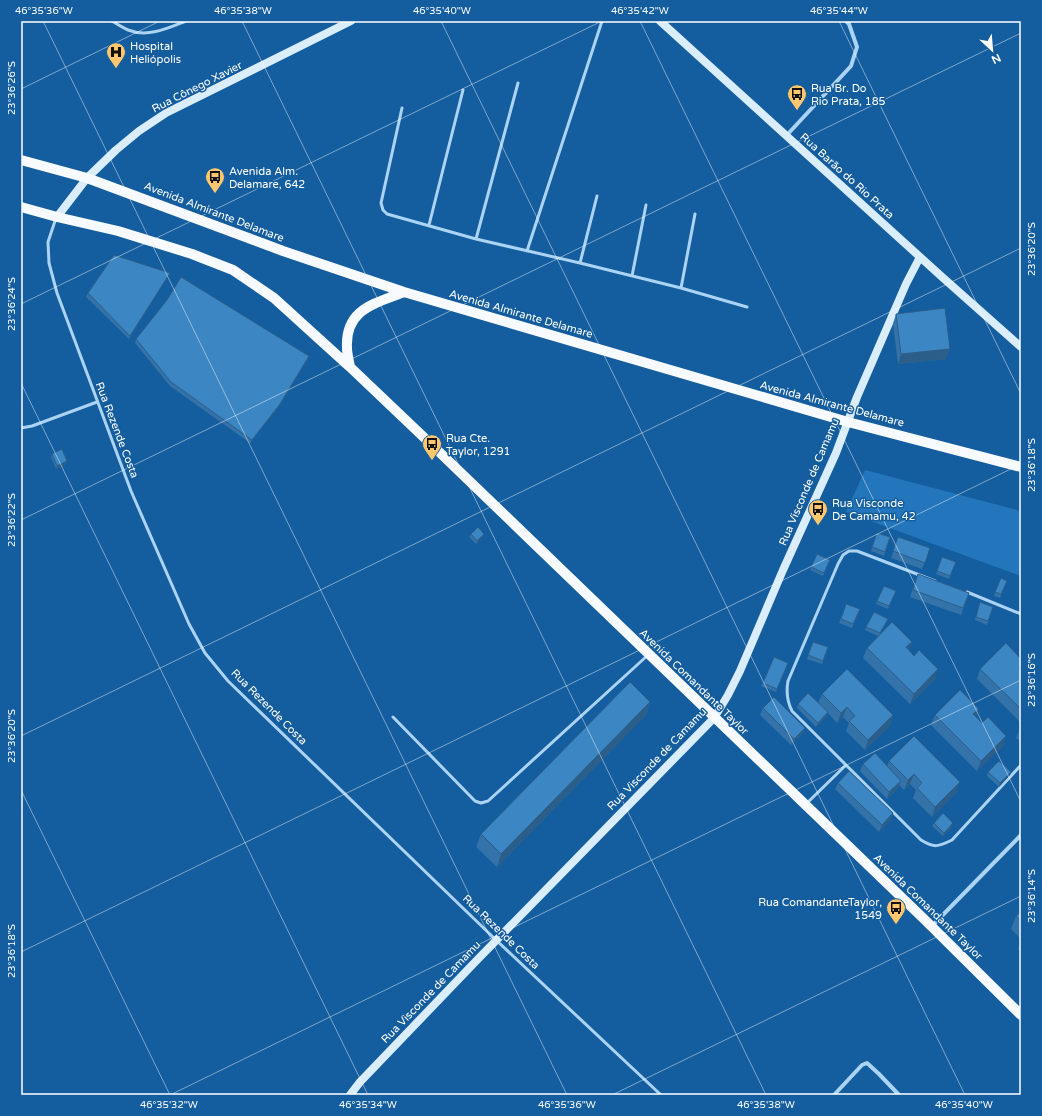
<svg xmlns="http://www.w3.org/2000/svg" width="1042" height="1116" viewBox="0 0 1042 1116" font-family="'Varela Round',sans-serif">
<rect width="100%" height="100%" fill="#145d9e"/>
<!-- green -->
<path fill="#2376bb" d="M 865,470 L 1021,511 L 1021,576 L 846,512 Z"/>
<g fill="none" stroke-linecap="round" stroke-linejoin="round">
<!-- lane -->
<path stroke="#abd3f4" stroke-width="3" d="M 112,21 C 117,24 123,28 128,30 C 148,38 168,28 186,21
M 402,108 L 381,203 L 383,210 L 387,214 L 476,239 L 580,263 L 681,288 L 747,307
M 56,218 L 48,242 L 49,263 L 57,293 L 131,491 L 189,624 L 205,653 L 228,681 L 496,940 L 661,1095
M 429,225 L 463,90
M 476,239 L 518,83
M 527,251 L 602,21
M 580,263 L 597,196
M 632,276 L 646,205
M 681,288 L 695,214
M 21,428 L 32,426 L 97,402
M 935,581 L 857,551 L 849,551 L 843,555 L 838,564 L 788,681 C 786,692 787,701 792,711 L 921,840 C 934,848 938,847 952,840 L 1021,765
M 967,592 L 1021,614
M 393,717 L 475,801 L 481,803 L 488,801 L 648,655
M 806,804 L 846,765"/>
<!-- street -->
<path stroke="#abd3f4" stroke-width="4" d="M 786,136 L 851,66 L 857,47 L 849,24 L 846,21
M 931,927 L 1021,835
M 834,1095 L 862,1065 L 867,1063 L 879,1074 L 899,1095"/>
<!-- secondary -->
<path stroke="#daedfd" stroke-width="8" d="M 660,21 L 941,276 L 1021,347
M 57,217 L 87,178 L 116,150 L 139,131 L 166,113 L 351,21
M 350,1095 L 360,1082 L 478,959 L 714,718 L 728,695 L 740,671 L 783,570 L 836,453 L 857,397 L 906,284 L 920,257"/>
<!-- primary -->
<path stroke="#f7fbff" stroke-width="10" d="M 21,160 L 87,178 L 283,251 L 404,292 L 848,422 L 1021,467
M 21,207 L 57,217 L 118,231 L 192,254 L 233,270 L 274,298 L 350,367 L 433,446 L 923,918 L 1021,1015
M 350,367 C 349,361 347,354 347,348 C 345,309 374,304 404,292"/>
</g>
<!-- wall -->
<path fill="#3473a9" d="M 170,273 L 168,276 L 129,339 L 86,297 L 88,293 Z
M 896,314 L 946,359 L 898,364 L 893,324 Z
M 136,339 L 309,356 L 308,359 L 278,408 L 250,443 L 170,386 L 135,343 Z
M 52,454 L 67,461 L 66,465 L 56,469 L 51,457 Z
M 877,533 L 890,537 L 884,556 L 871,551 Z
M 471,534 L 483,537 L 476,544 L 469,537 Z
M 898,537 L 930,548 L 922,569 L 891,558 Z
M 942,557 L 956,562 L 949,579 L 936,574 Z
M 828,564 L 823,576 L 810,570 L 811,567 Z
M 918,574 L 969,593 L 961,615 L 910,597 Z
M 1007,581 L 1000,598 L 994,596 L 995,592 Z
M 896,591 L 888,609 L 876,604 L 877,601 Z
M 980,602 L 993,607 L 987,625 L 975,620 Z
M 846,604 L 860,609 L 852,628 L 839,623 Z
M 886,622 L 880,634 L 912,642 L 908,650 L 935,679 L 910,704 L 863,658 L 867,648 L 878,636 L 865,630 L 866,627 Z
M 813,642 L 828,647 L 822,664 L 807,659 Z
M 1021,659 L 1021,723 L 977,679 L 980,669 Z
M 788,663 L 776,692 L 761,686 L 763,683 Z
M 822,694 L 893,715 L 890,725 L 865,750 L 846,731 L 849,723 L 843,717 L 837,723 L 828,713 L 827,716 L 816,727 L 797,708 L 798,704 L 818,703 Z
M 650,702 L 646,715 L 497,867 L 476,847 L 481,834 Z
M 763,708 L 802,734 L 791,745 L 760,715 Z
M 935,715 L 976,717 L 982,723 L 1006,736 L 1003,746 L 977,771 L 931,725 Z
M 1021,729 L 1021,742 L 1016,738 L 1019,731 Z
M 889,761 L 957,792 L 932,817 L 913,798 L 916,790 L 910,784 L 904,790 L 899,785 L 898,788 L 887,799 L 860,771 L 863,764 L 887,766 Z
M 988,772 L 1011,772 L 1010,775 L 999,787 L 987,776 Z
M 838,783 L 891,820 L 879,832 L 835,789 Z
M 934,823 L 952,827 L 943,836 L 932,826 Z
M 1021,912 L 1021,939 L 1011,929 L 1016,916 Z
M 1021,942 L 1021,952 L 1018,949 Z"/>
<!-- shaded-wall -->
<path fill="#2b5e89" d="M 170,273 L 168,276 L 129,339 L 130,336 Z
M 950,349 L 946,359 L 898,364 L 901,354 Z
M 309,356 L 308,359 L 278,408 L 250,443 L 252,440 Z
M 67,461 L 66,465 L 56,469 L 57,466 Z
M 484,534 L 483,537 L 476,544 L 477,541 Z
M 912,642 L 908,652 L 906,647 Z
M 938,669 L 935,679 L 910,704 L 914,694 Z
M 650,702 L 646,715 L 497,867 L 501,854 Z
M 847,707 L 843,717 L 837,723 L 841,713 Z
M 979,709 L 975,719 L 973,714 Z
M 828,712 L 827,716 L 816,727 L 818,723 Z
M 893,715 L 890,725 L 865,750 L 868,740 Z
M 805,728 L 802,734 L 791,745 L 794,739 Z
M 1006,736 L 1003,746 L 977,771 L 981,761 Z
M 1011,772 L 1010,775 L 999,787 L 1000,783 Z
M 914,774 L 910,784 L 904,790 L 908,780 Z
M 901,781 L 898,788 L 887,799 L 889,792 Z
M 960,782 L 957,792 L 932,817 L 935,807 Z
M 893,813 L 891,820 L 879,832 L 882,825 Z
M 953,823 L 952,827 L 943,836 L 944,833 Z"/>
<!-- building -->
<path fill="#3d86c4" stroke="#2b5e89" d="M 114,255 L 170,273 L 130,336 L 88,293 Z
M 181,277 L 309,356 L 280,404 L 252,440 L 171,382 L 136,339 L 167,300 Z
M 945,308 L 950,349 L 901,354 L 896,314 Z
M 62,449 L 67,461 L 57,466 L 52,454 Z
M 478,527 L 484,534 L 477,541 L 471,534 Z
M 877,533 L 890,537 L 885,552 L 872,547 Z
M 898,537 L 930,548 L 925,563 L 893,551 Z
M 817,554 L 830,560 L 824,573 L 811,567 Z
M 942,557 L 956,562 L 950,576 L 937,571 Z
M 918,574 L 969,593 L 963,608 L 913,590 Z
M 1001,578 L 1007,581 L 1001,594 L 995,592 Z
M 884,586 L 896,591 L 889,606 L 877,601 Z
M 980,602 L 993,607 L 988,621 L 976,617 Z
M 846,604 L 860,609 L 853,624 L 841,619 Z
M 874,612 L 888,619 L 880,633 L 866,627 Z
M 892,622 L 912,642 L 906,647 L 914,656 L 919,650 L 938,669 L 914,694 L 867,648 Z
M 813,642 L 828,647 L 823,661 L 808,655 Z
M 1006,643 L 1021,659 L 1021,666 L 1019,668 L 1021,671 L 1021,709 L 980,669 Z
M 774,657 L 788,663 L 777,689 L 763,683 Z
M 847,669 L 893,715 L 868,740 L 849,721 L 855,716 L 847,707 L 841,713 L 822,694 Z
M 630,682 L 650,702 L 501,854 L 481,834 Z
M 960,690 L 979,709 L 973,714 L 982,723 L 988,717 L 1006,736 L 981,761 L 935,715 Z
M 808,693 L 828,712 L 818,723 L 798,704 Z
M 774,697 L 805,728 L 794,739 L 763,708 Z
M 914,736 L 960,782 L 935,807 L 917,788 L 922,783 L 914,774 L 908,780 L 889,761 Z
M 875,753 L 901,781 L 889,792 L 863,764 Z
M 999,761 L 1011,772 L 1000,783 L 988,772 Z
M 849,771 L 893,813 L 882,825 L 838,783 Z
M 943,813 L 953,823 L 944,833 L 934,823 Z
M 1021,912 L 1021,921 L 1016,916 Z"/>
<!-- ticks -->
<path fill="none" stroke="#fff" stroke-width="1" stroke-opacity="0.45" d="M 43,21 L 567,1095M 242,21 L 766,1095M 441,21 L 965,1095M 640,21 L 1021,802M 839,21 L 1021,394M 21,89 L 160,21M 21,304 L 602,21M 21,383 L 368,1095M 21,520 L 1021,33M 21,736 L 1021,248M 21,790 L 170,1095M 21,952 L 1021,464M 170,1095 L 1021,680M 612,1095 L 1021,896"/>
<!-- icons -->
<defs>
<symbol id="hospital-pin" viewBox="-11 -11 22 30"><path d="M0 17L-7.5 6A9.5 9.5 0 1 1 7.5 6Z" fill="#ffc76d" stroke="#145d9e"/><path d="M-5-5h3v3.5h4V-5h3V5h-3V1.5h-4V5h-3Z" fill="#111"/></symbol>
<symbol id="bus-pin" viewBox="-11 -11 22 30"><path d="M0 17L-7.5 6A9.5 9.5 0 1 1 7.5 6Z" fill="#ffc76d" stroke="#145d9e"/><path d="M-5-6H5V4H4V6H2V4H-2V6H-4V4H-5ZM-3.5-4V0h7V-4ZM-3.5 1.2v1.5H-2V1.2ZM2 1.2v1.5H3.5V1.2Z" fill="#111"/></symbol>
</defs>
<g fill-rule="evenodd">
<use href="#hospital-pin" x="105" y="41" width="22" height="30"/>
<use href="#bus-pin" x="786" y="83" width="22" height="30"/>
<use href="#bus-pin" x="204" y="166" width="22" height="30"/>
<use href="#bus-pin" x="421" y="433" width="22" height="30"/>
<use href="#bus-pin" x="807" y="498" width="22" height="30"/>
<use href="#bus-pin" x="885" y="897" width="22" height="30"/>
</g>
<g text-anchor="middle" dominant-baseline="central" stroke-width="3" stroke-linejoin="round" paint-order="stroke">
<!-- poi labels -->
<g font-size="11" fill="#fff" stroke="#145d9e" text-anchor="start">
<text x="130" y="46">Hospital<tspan x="130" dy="13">Heliópolis</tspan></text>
<text x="811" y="88">Rua Br. Do<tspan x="811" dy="13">Rio Prata, 185</tspan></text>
<text x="229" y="171">Avenida Alm.<tspan x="229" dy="13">Delamare, 642</tspan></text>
<text x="446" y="438">Rua Cte.<tspan x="446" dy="13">Taylor, 1291</tspan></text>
<text x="832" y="503">Rua Visconde<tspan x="832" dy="13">De Camamu, 42</tspan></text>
<text x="882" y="902" text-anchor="end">Rua ComandanteTaylor,<tspan x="882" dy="13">1549</tspan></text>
</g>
<!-- street labels -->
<g font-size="11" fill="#fff" stroke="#145d9e">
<text transform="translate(197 87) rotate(-27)">Rua Cônego Xavier</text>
<text transform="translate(847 176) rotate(42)">Rua Barão do Rio Prata</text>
<text transform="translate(214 212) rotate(21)">Avenida Almirante Delamare</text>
<text transform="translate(521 314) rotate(16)">Avenida Almirante Delamare</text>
<text transform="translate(832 404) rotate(15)">Avenida Almirante Delamare</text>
<text transform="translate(117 430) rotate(69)">Rua Rezende Costa</text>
<text transform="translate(809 482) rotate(-67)">Rua Visconde de Camamu</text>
<text transform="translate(694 682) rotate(44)">Avenida Comandante Taylor</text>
<text transform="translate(269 707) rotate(45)">Rua Rezende Costa</text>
<text transform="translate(657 759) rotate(-46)">Rua Visconde de Camamu</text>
<text transform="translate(928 907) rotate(44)">Avenida Comandante Taylor</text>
<text transform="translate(501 932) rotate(44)">Rua Rezende Costa</text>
<text transform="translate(431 992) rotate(-46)">Rua Visconde de Camamu</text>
</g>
</g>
<!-- border -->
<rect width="1042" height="1116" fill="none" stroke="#145d9e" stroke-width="44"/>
<!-- north arrow -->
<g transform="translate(992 50) rotate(154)" stroke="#145d9e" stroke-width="3" paint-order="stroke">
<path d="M0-3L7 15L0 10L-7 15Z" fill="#ffffff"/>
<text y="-6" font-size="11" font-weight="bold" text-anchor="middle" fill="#ffffff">N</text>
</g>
<rect x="22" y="22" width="998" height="1072" fill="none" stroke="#fff" stroke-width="1.5"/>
<g font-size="10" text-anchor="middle" fill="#fff">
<text x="44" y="14">46°35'36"W</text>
<text x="243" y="14">46°35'38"W</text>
<text x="442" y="14">46°35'40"W</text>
<text x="640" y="14">46°35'42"W</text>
<text x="839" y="14">46°35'44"W</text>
<text transform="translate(11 88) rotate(-90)" y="4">23°36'26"S</text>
<text transform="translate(1031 249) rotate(-90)" y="4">23°36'20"S</text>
<text transform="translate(11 304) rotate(-90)" y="4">23°36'24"S</text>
<text transform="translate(1031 465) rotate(-90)" y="4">23°36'18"S</text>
<text transform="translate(11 520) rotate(-90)" y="4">23°36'22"S</text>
<text transform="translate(1031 680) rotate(-90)" y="4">23°36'16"S</text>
<text transform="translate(11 736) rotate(-90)" y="4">23°36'20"S</text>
<text transform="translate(1031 896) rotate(-90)" y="4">23°36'14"S</text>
<text transform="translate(11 951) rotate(-90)" y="4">23°36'18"S</text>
<text x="169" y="1108">46°35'32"W</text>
<text x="368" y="1108">46°35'34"W</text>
<text x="567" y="1108">46°35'36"W</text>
<text x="766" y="1108">46°35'38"W</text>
<text x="964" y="1108">46°35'40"W</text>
</g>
</svg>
